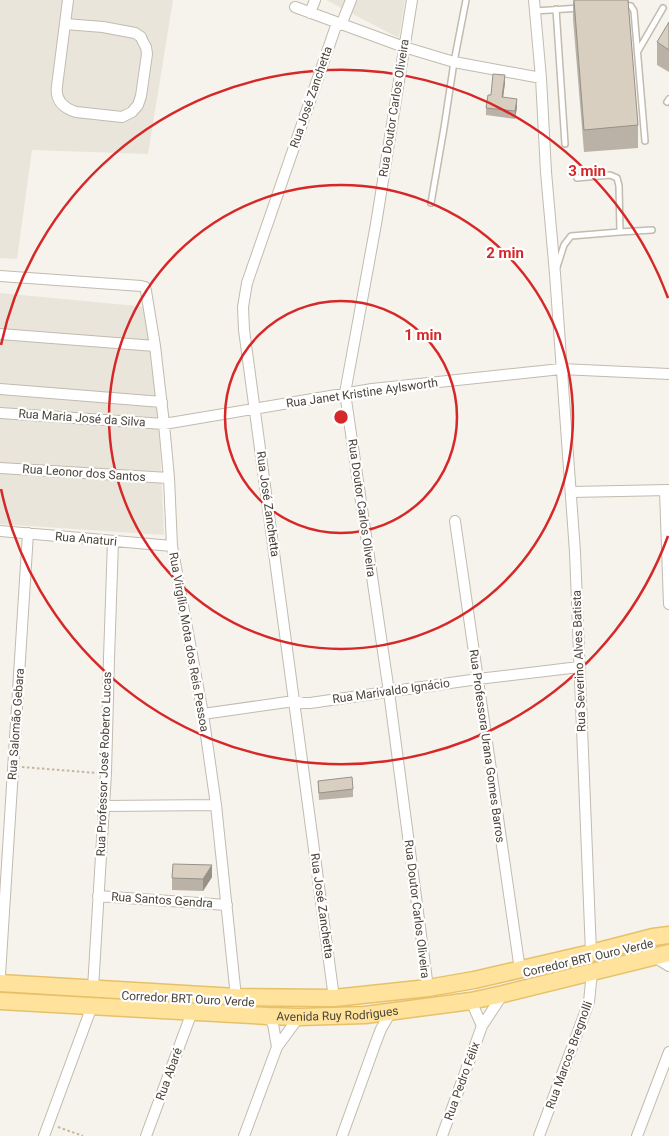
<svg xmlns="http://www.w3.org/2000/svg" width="669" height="1136" viewBox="0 0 669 1136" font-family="Roboto,sans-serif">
<rect width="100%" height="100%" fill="#f6f3ec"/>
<!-- residential -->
<path fill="#eae5da" d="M 0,0 L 173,0 L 148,154 L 32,150 L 17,259 L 0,258 Z
M 326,0 L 405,0 L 399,38 Z
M 0,293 L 147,307 L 157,374 L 164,535 L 0,524 Z"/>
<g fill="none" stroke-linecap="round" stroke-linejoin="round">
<defs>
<path id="service" d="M 623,5 L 631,6 L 634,11 L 645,141
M 556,9 L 565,144
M 535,11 L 580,8
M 638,51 L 663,8
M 667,102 L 669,99
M 431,203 L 444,128 L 454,62 L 466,0
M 620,232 L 652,230
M 557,267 L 564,245 L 571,236 L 620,232 L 619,186 L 617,178 L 610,175 L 577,178"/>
<path id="minor" d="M 412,0 L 376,224 L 345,393 L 389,692 L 428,988
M 534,0 L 541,78 L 546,172 L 555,274 L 575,552 L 591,953
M 295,7 L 404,47 L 454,62 L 541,78
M 310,13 L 315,0
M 65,24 L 103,27 L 135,33 L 141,37 L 143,42 L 146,47 L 147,54 L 141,96 L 138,105 L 132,112 L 122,117 L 76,112 C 63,108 55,100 57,86 L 68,0
M 341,25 L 351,0
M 0,276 L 141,286 L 145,287 L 146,291 L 155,346 L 164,424 L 169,478 L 172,546 L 203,714 L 216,805 L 236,997
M 0,334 L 155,346
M 0,389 L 162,402
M 0,413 L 164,424 L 372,389 L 561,369 L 669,374
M 0,468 L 169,478
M 665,491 L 669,604
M 571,492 L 669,490
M 455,521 L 520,970
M 0,531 L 172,546
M 203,714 L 294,701 L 303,703 L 310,703 L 478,679 L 579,667
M 105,806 L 216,805
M 98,896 L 227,905
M 654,957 L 669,966
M 0,975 L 28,533
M 93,988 L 106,773 L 109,658 L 113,541
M 334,998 L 244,330 L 243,307 L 247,283 L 337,23
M 471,1001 L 482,1026
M 268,1016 L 273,1024 L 277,1047
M 44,1136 L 92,1006
M 146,1136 L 192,1012
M 244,1136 L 277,1047 L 299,1017
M 342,1136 L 376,1042 L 381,1029 L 391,1012
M 442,1136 L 482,1026 L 503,994
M 539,1136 L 589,1002 L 592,972
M 637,1136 L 669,1052"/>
<g id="primary">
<path d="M 0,983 L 236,997 L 334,998 L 428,988 L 474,980 L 591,953 L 653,937 L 669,935"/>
<path id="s1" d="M 0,1001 L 268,1016 L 299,1017 L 365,1015 L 471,1001 L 503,994 L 669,953"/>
</g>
</defs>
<!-- service casing -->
<use href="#service" stroke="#c2bbae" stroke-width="8"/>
<!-- minor casing -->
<use href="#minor" stroke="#c2bbae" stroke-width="12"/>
<!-- primary casing -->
<use href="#primary" stroke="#e6c16a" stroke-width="19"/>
<!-- path -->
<path stroke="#c4b79f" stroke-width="2" stroke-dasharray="2.5 2.5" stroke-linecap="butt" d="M 22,767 L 97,773
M 58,1127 L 83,1136"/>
<!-- service -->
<use href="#service" stroke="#fff" stroke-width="5"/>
<!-- minor -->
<use href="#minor" stroke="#fff" stroke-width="10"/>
<!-- primary -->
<use href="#primary" stroke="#ffe39c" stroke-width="16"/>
</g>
<!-- wall -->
<path fill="#bab2a6" d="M 573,0 L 638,125 L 638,148 L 584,152 L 573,19 Z
M 669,22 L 669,72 L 657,65 L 657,42 Z
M 505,83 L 503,97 L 517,107 L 515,119 L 486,115 L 486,108 L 491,95 Z
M 318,781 L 353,789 L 353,797 L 319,800 Z
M 212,877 L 203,891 L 172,890 L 172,878 Z"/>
<!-- shaded-wall -->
<path fill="#979187" d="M 505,75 L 505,83 L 502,105 L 502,97 Z
M 517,99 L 517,107 L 515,119 L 515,111 Z
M 212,865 L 212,877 L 203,891 L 203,879 Z"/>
<!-- building -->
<path fill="#d8cfc1" stroke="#979187" d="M 574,0 L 628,0 L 638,125 L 584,130 Z
M 669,22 L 669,50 L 657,42 Z
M 493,74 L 505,75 L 502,97 L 517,99 L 515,111 L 486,108 L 488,95 L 491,95 Z
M 352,777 L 353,789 L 319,793 L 318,781 Z
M 173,864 L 212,865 L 203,879 L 172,878 Z"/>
<!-- distance rings -->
<g fill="none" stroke="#d62828" stroke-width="2.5">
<circle cx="341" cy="417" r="116"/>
<circle cx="341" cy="417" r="232"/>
<path d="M668 536A348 348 0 0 1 1 489M1 345A348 348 0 0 1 668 298"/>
</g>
<g text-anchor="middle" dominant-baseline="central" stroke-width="4.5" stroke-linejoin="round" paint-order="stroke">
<!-- street labels -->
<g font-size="12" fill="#4b4439" stroke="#fff">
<text transform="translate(311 97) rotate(-71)">Rua José Zanchetta</text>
<text transform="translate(394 108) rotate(-81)">Rua Doutor Carlos Oliveira</text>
<text transform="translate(362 393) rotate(-8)">Rua Janet Kristine Aylsworth</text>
<text transform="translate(82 418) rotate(4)">Rua Maria José da Silva</text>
<text transform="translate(84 473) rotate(4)">Rua Leonor dos Santos</text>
<text transform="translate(268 504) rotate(82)">Rua José Zanchetta</text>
<text transform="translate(362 508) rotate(82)">Rua Doutor Carlos Oliveira</text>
<text transform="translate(86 539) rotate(5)">Rua Anaturi</text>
<text transform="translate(189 642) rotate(80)">Rua Virgílio Mota dos Reis Pessoa</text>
<text transform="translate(579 661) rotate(-92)">Rua Severino Alves Batista</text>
<text transform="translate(391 691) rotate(-8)">Rua Marivaldo Ignácio</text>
<text transform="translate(16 724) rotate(-86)">Rua Salomão Gebara</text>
<text transform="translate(487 746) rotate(82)">Rua Professora Urana Gomes Barros</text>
<text transform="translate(104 764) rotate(-88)">Rua Professor José Roberto Lucas</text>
<text transform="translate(162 900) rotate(4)">Rua Santos Gendra</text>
<text transform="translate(322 906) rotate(82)">Rua José Zanchetta</text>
<text transform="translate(417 909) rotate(83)">Rua Doutor Carlos Oliveira</text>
<text transform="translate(588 958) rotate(-13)">Corredor BRT Ouro Verde</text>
<text transform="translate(188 999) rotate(3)">Corredor BRT Ouro Verde</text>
<text stroke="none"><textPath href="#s1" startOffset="338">Avenida Ruy Rodrigues</textPath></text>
<text transform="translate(569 1055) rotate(-70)">Rua Marcos Bregnolli</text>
<text transform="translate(169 1074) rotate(-70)">Rua Abaré</text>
<text transform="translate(462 1081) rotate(-70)">Rua Pedro Félix</text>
</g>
</g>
<circle cx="341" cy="417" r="8" fill="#d62828" stroke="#fff" stroke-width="2.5"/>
<g font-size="15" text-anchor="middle" font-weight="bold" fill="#d62828" stroke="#fff" stroke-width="4.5" stroke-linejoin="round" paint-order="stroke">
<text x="587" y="176">3 min</text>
<text x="505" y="258">2 min</text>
<text x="423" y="340">1 min</text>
</g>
</svg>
